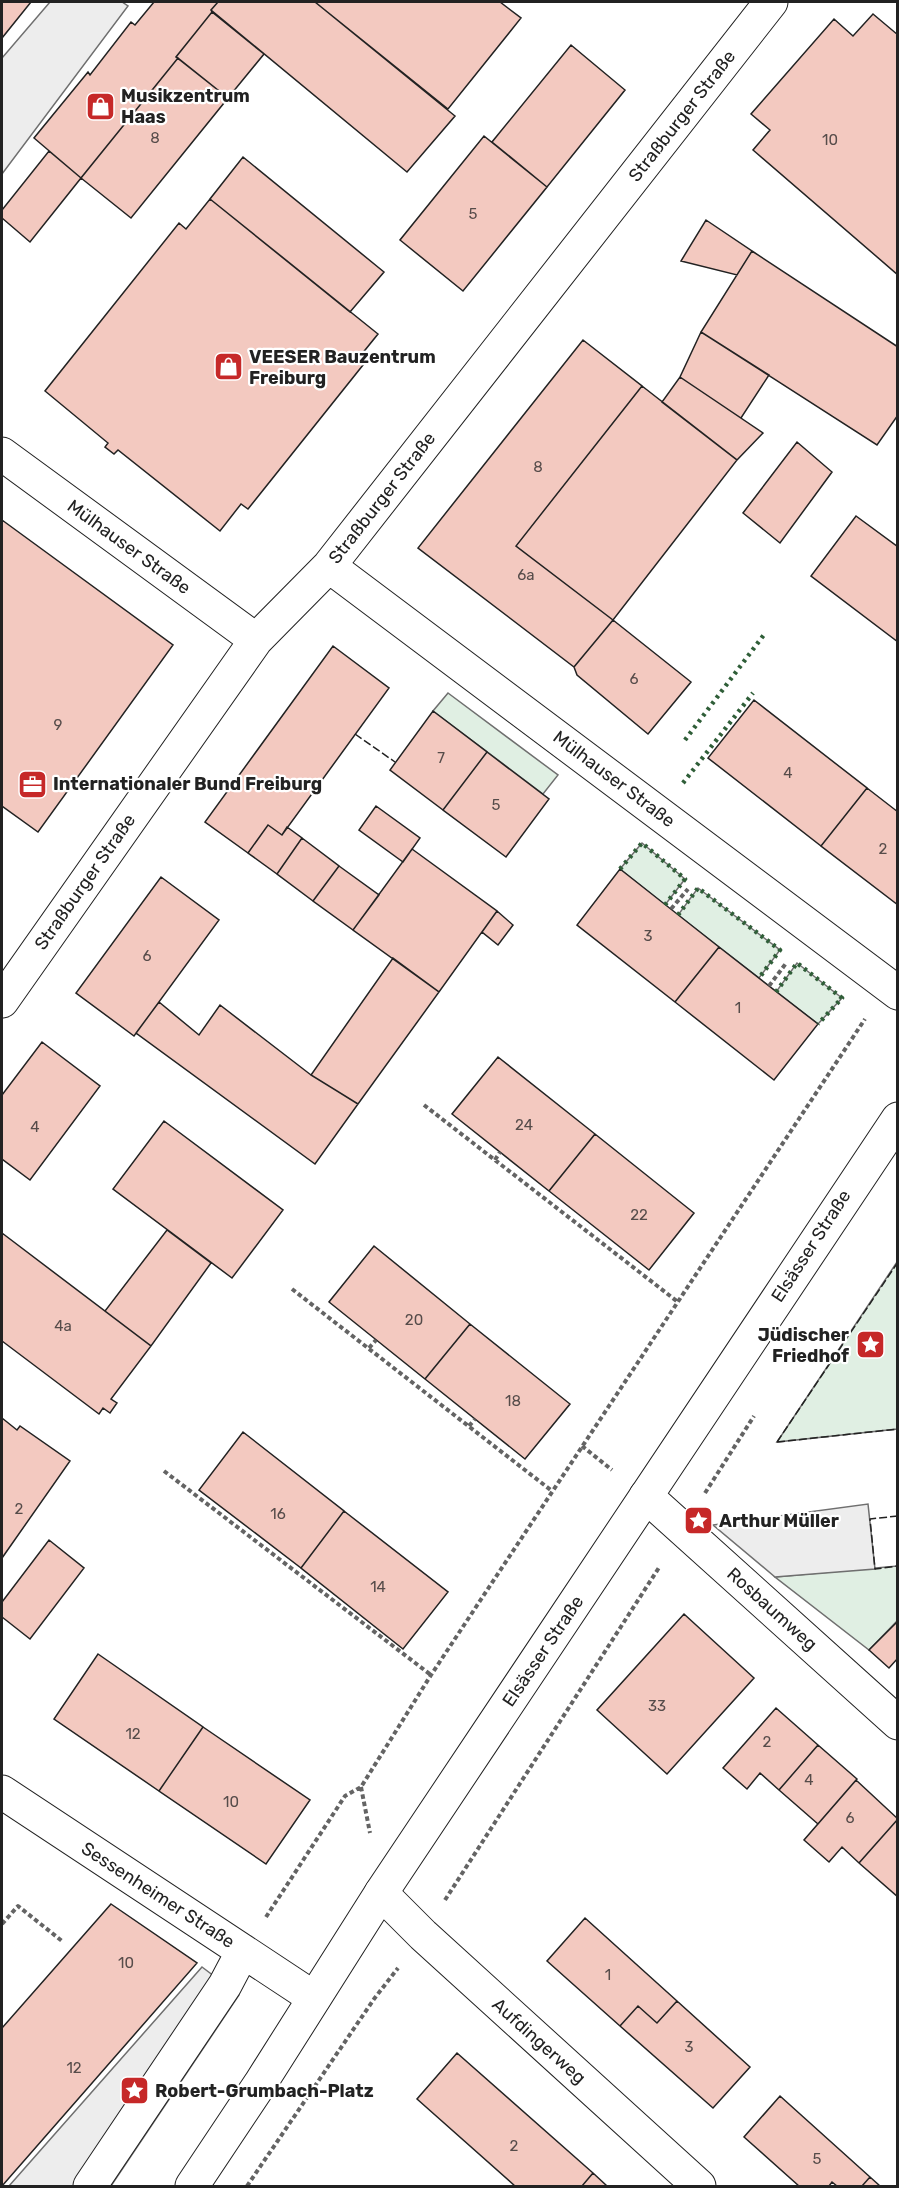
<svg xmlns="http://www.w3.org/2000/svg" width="899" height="2188" viewBox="0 0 899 2188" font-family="Rubik,sans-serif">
<rect width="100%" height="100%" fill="#fff"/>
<!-- green -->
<path fill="#e0efe3" stroke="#6f6f6f" stroke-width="1.5" d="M 448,693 L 558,775 L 543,794 L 433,711 Z
M 642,843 L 685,879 L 665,905 L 620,869 Z
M 698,888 L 780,950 L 759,978 L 678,915 Z
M 797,963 L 842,998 L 818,1024 L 776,992 Z
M 897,1262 L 897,1429 L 777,1442 Z
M 897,1566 L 897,1621 L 869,1650 L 775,1577 Z"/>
<!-- parking -->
<path fill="#ededed" stroke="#6f6f6f" stroke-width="1.5" d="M 50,2 L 122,2 L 128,6 L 2,174 L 2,58 Z
M 868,1504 L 875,1569 L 775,1577 L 713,1525 Z
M 202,1967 L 239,1995 L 111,2186 L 9,2186 Z"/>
<!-- building -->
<path fill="#f3c9c0" stroke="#222" stroke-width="1.5" d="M 2,2 L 31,2 L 2,38 Z
M 154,2 L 218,2 L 211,10 L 212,12 L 176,57 L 178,58 L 81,178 L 34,138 L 88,72 L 90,75 L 131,22 L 135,25 Z
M 218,2 L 315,2 L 455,116 L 407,172 L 211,10 Z
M 315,2 L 500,2 L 521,18 L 448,109 Z
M 212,12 L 264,54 L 228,98 L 176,57 Z
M 873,14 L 898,35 L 898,275 L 753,150 L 770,130 L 751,114 L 834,19 L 853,36 Z
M 571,45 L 625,90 L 547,187 L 492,142 Z
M 178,58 L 228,98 L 131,218 L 81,178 Z
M 484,136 L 547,187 L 463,291 L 400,240 Z
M 49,151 L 81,178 L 30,242 L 2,218 L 2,210 Z
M 243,157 L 384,272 L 350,312 L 210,199 Z
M 210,199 L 378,334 L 357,360 L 363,365 L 248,509 L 241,504 L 220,531 L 118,450 L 114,454 L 105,447 L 108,443 L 45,391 L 179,223 L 186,229 Z
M 706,220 L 752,251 L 737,275 L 681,261 Z
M 752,251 L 898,347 L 898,415 L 877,445 L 701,332 Z
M 701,332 L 769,375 L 741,418 L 680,377 Z
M 583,340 L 642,386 L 516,546 L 613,620 L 574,667 L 418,548 Z
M 680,377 L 763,433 L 737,460 L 662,402 Z
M 642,386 L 737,460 L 613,620 L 516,546 Z
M 797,442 L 832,472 L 780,543 L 743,513 Z
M 856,516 L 898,547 L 898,642 L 811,576 Z
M 2,520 L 173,645 L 38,832 L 2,806 Z
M 613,620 L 691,682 L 648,734 L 577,675 L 574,667 Z
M 333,646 L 389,688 L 282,835 L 268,825 L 248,853 L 205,822 Z
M 754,700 L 867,788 L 821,846 L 708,758 Z
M 433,711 L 487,752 L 443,810 L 390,770 Z
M 487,752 L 549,799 L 506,857 L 443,810 Z
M 867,788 L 898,812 L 898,905 L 821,846 Z
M 376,806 L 420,838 L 403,862 L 359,830 Z
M 268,825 L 282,835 L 287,827 L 302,838 L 277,874 L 248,853 Z
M 302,838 L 339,866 L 313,901 L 277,874 Z
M 412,849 L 497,911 L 439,992 L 353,930 Z
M 339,866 L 379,895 L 353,930 L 313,901 Z
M 620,869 L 719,947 L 675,1002 L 577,925 Z
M 161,877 L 219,920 L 134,1036 L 76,993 Z
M 497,911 L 513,925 L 498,945 L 482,932 Z
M 719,947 L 818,1024 L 774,1080 L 675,1002 Z
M 393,958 L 439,992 L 358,1104 L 311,1075 Z
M 159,1002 L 199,1035 L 220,1005 L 311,1075 L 358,1104 L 315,1164 L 136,1033 Z
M 42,1042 L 100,1086 L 30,1180 L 2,1159 L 2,1095 Z
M 498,1057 L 595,1134 L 549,1191 L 452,1114 Z
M 164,1121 L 283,1210 L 232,1278 L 113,1189 Z
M 595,1134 L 694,1213 L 649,1270 L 549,1191 Z
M 167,1230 L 211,1263 L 151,1346 L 105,1311 Z
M 2,1233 L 151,1346 L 111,1399 L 117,1403 L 110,1413 L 103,1408 L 99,1414 L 2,1341 Z
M 374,1246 L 470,1324 L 425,1379 L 329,1302 Z
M 470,1324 L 570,1404 L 525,1459 L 425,1379 Z
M 2,1418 L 17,1430 L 20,1426 L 70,1461 L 2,1558 Z
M 243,1432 L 344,1511 L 301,1568 L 199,1490 Z
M 344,1511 L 448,1592 L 403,1649 L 301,1568 Z
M 49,1540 L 84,1568 L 30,1639 L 2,1617 L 2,1602 Z
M 684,1614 L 754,1678 L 667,1774 L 597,1710 Z
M 898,1621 L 898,1658 L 889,1668 L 869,1650 Z
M 98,1654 L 203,1727 L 159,1791 L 54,1719 Z
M 776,1708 L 818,1745 L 779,1790 L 760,1773 L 747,1789 L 723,1768 Z
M 203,1727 L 310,1800 L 266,1864 L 159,1791 Z
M 818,1745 L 857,1779 L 818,1824 L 779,1790 Z
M 856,1780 L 898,1819 L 859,1863 L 842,1847 L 829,1862 L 804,1840 Z
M 898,1819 L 898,1897 L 859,1863 Z
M 111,1904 L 197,1963 L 2,2186 L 2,2028 Z
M 585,1918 L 677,2001 L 657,2023 L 638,2006 L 620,2026 L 547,1961 Z
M 677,2001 L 750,2067 L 713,2108 L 620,2026 L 638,2006 L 657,2023 Z
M 457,2053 L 593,2173 L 582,2186 L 515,2186 L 417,2099 Z
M 780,2096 L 870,2177 L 862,2186 L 837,2186 L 832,2182 L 829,2186 L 799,2186 L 744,2137 Z
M 593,2173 L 607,2186 L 582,2186 Z
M 870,2177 L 880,2186 L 862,2186 Z"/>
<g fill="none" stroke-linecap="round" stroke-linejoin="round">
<defs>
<path id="street" d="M 2,454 L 256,640
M 329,566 L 898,993
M 2,1001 L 256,640 L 329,566 L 771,2
M 646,1496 L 898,1723
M 2,1792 L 314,1998
M 381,1893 L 423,1935 L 699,2186
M 90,2186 L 225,1985 L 243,1951"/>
<path id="secondary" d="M 192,2186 L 260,2084 L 381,1893 L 898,1119"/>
</defs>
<!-- street casing -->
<use href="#street" stroke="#222" stroke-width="35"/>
<!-- secondary casing -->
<use href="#secondary" stroke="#222" stroke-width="35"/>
<!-- path -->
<path stroke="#646464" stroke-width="4" stroke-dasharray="4.5 3" stroke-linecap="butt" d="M 671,909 L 688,889
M 769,986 L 787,962
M 424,1105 L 678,1302
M 495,1160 L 500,1152
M 292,1289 L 552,1491
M 369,1348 L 376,1340
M 469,1426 L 475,1419
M 582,1446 L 612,1470
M 164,1471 L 431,1675
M 705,1493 L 754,1416
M 361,1787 L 370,1833
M 445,1900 L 660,1566
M 266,1917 L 345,1796 L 361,1787 L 431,1675 L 865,1019
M 2,1924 L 18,1906 L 62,1941
M 247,2186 L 374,1999 L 398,1968"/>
<!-- street -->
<use href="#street" stroke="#fff" stroke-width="33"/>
<!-- secondary -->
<use href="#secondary" stroke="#fff" stroke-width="33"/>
<!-- hedge -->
<path stroke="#2f5e38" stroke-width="4.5" stroke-dasharray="3 4.5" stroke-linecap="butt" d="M 685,740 L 766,632
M 683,783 L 753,693
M 620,869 L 642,843 L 685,879 L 665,905
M 678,915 L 698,888 L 780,950 L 759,978
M 776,992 L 797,963 L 842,998 L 818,1024"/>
<!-- fence -->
<path stroke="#222" stroke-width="1.5" stroke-dasharray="8 3" stroke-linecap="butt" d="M 355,734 L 395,762
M 777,1442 L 898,1262
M 777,1442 L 898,1429
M 898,1516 L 870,1519 L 875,1569 L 898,1566"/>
</g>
<!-- icons -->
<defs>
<symbol id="shop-square" viewBox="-11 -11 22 22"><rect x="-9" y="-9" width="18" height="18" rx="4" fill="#c62828" stroke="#fff"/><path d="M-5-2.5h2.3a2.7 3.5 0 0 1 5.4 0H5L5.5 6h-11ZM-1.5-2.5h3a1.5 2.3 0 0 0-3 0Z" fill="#fff"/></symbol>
<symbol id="office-square" viewBox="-11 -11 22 22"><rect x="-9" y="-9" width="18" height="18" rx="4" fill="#c62828" stroke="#fff"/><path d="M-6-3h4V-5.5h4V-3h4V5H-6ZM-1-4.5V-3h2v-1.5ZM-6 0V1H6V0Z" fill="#fff"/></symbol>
<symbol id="sight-square" viewBox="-11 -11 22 22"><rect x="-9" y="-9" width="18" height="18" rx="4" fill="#c62828" stroke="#fff"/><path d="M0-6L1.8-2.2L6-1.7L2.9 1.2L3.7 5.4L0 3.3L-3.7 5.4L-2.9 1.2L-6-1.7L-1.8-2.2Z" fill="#fff"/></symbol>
</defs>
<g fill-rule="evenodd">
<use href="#shop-square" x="84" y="90" width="33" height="33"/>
<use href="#shop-square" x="212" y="350" width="33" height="33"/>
<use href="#office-square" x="16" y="768" width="33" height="33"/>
<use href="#sight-square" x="854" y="1328" width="33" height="33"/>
<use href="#sight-square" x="682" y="1504" width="33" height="33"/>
<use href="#sight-square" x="118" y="2074" width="33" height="33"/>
</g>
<g text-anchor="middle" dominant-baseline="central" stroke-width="4.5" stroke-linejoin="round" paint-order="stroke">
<!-- number labels -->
<g font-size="15" fill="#564c4a">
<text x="155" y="138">8</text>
<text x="830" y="140">10</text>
<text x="473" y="214">5</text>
<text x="538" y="467">8</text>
<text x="526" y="575">6a</text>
<text x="634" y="679">6</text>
<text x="58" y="725">9</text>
<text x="441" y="758">7</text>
<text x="788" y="773">4</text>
<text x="496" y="805">5</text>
<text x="883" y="849">2</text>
<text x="648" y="936">3</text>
<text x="147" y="956">6</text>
<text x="738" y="1008">1</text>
<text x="524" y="1125">24</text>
<text x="35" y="1127">4</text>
<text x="639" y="1215">22</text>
<text x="414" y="1320">20</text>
<text x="63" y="1326">4a</text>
<text x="513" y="1401">18</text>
<text x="19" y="1509">2</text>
<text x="278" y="1514">16</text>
<text x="378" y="1587">14</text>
<text x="657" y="1706">33</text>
<text x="133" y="1734">12</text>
<text x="767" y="1742">2</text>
<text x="809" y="1780">4</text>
<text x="231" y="1802">10</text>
<text x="850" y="1818">6</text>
<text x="126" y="1963">10</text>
<text x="608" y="1975">1</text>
<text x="689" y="2047">3</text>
<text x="74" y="2068">12</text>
<text x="514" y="2146">2</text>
<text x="817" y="2159">5</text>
</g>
<!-- poi labels -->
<g font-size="18" font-weight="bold" fill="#222" stroke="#fff" text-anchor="start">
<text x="121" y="96">Musikzentrum<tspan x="121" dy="21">Haas</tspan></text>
<text x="249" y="357">VEESER Bauzentrum<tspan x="249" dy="21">Freiburg</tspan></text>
<text x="53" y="784">Internationaler Bund Freiburg</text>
<text x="849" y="1335" text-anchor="end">Jüdischer<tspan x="849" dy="21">Friedhof</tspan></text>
<text x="719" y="1521">Arthur Müller</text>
<text x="155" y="2091">Robert-Grumbach-Platz</text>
</g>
<!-- street labels -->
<g font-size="18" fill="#222" stroke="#fff">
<text transform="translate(682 116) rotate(-52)">Straßburger Straße</text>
<text transform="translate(382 498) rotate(-52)">Straßburger Straße</text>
<text transform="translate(129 547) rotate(36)">Mülhauser Straße</text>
<text transform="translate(614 779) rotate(37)">Mülhauser Straße</text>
<text transform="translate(85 882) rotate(-55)">Straßburger Straße</text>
<text transform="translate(811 1246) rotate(-57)">Elsässer Straße</text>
<text transform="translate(772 1609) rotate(42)">Rosbaumweg</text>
<text transform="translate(543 1651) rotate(-56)">Elsässer Straße</text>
<text transform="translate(158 1895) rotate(33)">Sessenheimer Straße</text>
<text transform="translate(539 2041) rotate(42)">Aufdingerweg</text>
</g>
</g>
<!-- border -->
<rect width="899" height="2188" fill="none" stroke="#222222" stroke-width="6"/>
</svg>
